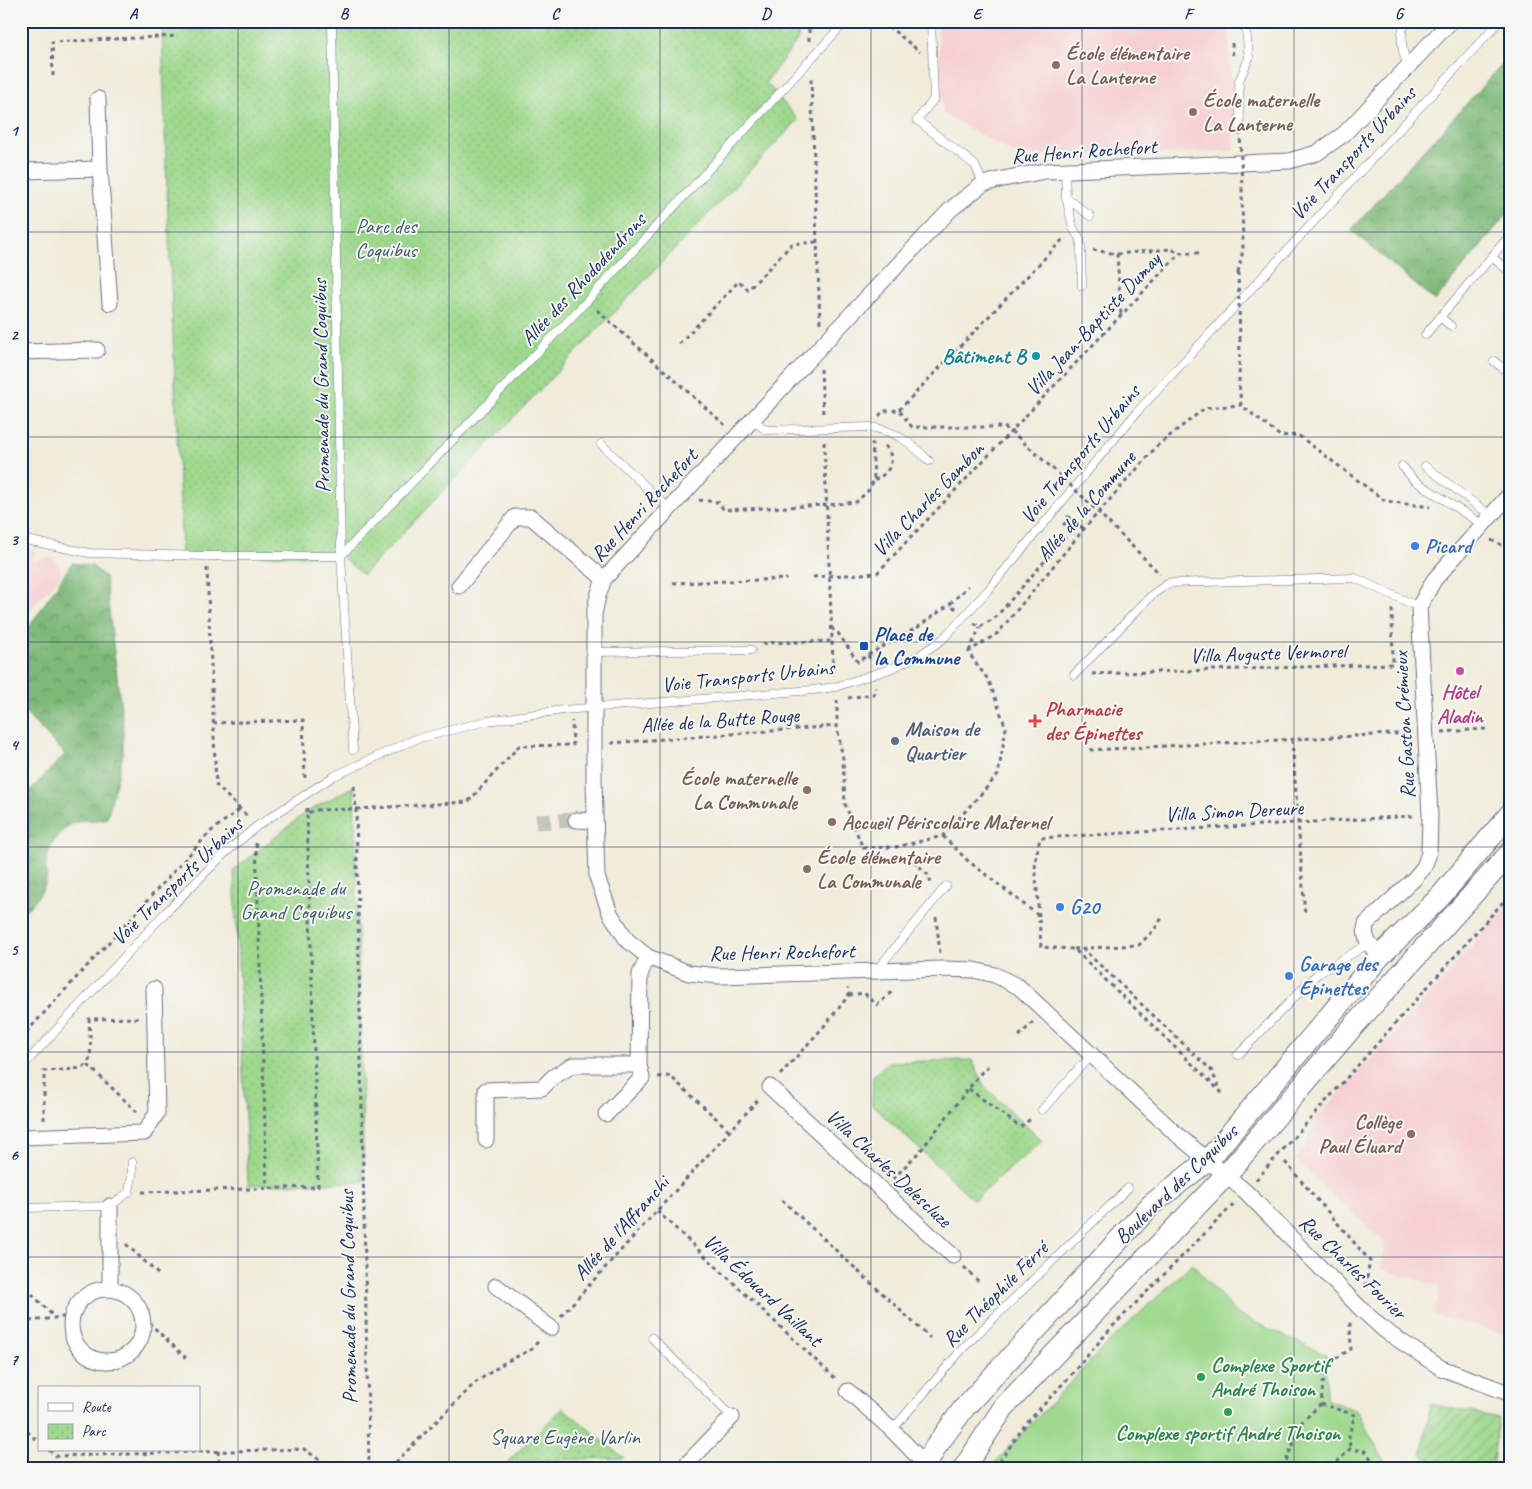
<svg xmlns="http://www.w3.org/2000/svg" width="1532" height="1489" viewBox="0 0 1532 1489" font-family="Caveat,sans-serif">
<defs>
<pattern id="forest-crowns" width="20" height="18" patternUnits="userSpaceOnUse" patternTransform="scale(1.25)"><rect width="20" height="18" fill="#7eb978"/><path d="M2 6a3 3 0 1 1 6 0M12 15a3 3 0 1 1 6 0" fill="none" stroke="#669766"/></pattern>
<pattern id="park-dots" width="8" height="8" patternUnits="userSpaceOnUse" patternTransform="scale(1.25)"><rect width="8" height="8" fill="#9ed98d"/><path d="M2 2h.1M6 6h.1" fill="none" stroke="#88bb7c" stroke-width="1.8" stroke-linecap="round"/></pattern>
<pattern id="garden-furrows" width="10" height="10" patternUnits="userSpaceOnUse" patternTransform="scale(1.25)"><rect width="10" height="10" fill="#9ed98d"/><path d="M-1 1l2-2M0 10L10 0M9 11l2-2" fill="none" stroke="#88bb7c"/></pattern>
</defs>
<rect width="100%" height="100%" fill="#f6f6f2"/>
<filter id="ink" filterUnits="userSpaceOnUse"><feTurbulence type="fractalNoise" baseFrequency=".02" numOctaves="2"/><feDisplacementMap in="SourceGraphic" scale="10" xChannelSelector="R" yChannelSelector="G"/><feConvolveMatrix kernelMatrix="1 2 1 2 8 2 1 2 1" color-interpolation-filters="sRGB"/></filter>
<filter id="wash" filterUnits="userSpaceOnUse"><feTurbulence type="fractalNoise" baseFrequency=".0096" numOctaves="4" result="noise"/><feDisplacementMap in="SourceGraphic" scale="20" xChannelSelector="R" yChannelSelector="G"/><feGaussianBlur stdDeviation="1.12" result="paint"/><feColorMatrix in="noise" values="0 0 0 0 0 0 0 0 0 0 0 0 0 0 0 0 0 1.4 0 .05"/><feComposite in="paint" operator="in"/></filter>
<g filter="url(#wash)">
<rect width="100%" height="100%" fill="#f1ecda"/>
<!-- built -->
<path fill="#f7cfd1" d="M 940,21 L 1229,21 L 1234,151 L 1073,156 L 1015,154 L 943,114 L 938,24 Z
M 21,547 L 36,551 L 33,559 L 36,561 L 46,557 L 53,558 L 59,565 L 61,574 L 59,578 L 21,618 Z
M 1511,901 L 1511,1336 L 1433,1315 L 1441,1287 L 1380,1269 L 1386,1244 L 1295,1159 L 1304,1149 L 1316,1119 L 1431,993 Z"/>
<!-- grass -->
<path fill="#9ed98d" stroke="#5c8476" d="M 1192,1264 L 1237,1314 L 1326,1355 L 1326,1399 L 1357,1411 L 1388,1468 L 990,1468 L 1100,1351 Z"/>
<!-- forest -->
<path fill="url(#forest-crowns)" stroke="#4c746b" d="M 1511,55 L 1511,209 L 1435,301 L 1351,230 Z
M 72,563 L 92,566 L 105,577 L 123,726 L 123,755 L 107,818 C 97,822 87,818 76,822 C 60,828 47,848 46,865 C 45,871 48,878 45,884 C 40,896 30,906 21,915 L 21,800 L 65,754 L 21,709 L 21,639 Z"/>
<!-- park -->
<path fill="url(#park-dots)" stroke="#5c8476" d="M 162,21 L 798,21 L 798,39 L 766,82 L 798,120 L 363,575 L 341,556 L 182,555 L 166,164 Z
M 354,786 L 364,1182 L 248,1185 L 234,870 L 305,813 Z
M 972,1060 L 984,1086 L 1042,1141 L 974,1200 L 872,1105 L 873,1076 L 888,1062 Z
M 563,1408 L 624,1458 L 508,1461 Z"/>
<!-- garden -->
<path fill="url(#garden-furrows)" stroke="#5c8476" d="M 1431,1404 L 1499,1418 L 1492,1468 L 1449,1468 L 1421,1455 Z"/>
</g>
<g filter="url(#ink)">
<g fill="none" stroke-linecap="round" stroke-linejoin="round">
<!-- street-tunnel -->
<path stroke="#c6c6c1" stroke-width="15" stroke-dasharray="15 8" stroke-linecap="butt" d="M 536,822 L 576,820"/>
<defs>
<path id="lane" d="M 332,21 L 341,556 L 353,750
M 931,21 L 934,99 L 917,120 L 975,165 L 983,184
M 1405,21 C 1399,37 1402,51 1408,67
M 1240,131 L 1239,81 L 1249,58 L 1245,21
M 1065,171 L 1066,197 L 1090,216
M 1066,197 L 1073,228 L 1080,239 L 1081,248 L 1082,286
M 1492,257 L 1511,273
M 1440,317 L 1451,326
M 1425,335 L 1511,234
M 1494,361 L 1511,375
M 753,420 L 766,430 L 871,427 C 897,432 910,442 929,461
M 601,444 L 669,509
M 1402,466 L 1414,480 L 1483,525
M 1425,466 L 1491,516
M 21,539 L 89,553 L 206,556 L 341,556 L 587,301 L 846,21
M 593,652 L 751,650
M 1074,675 L 1153,594 L 1169,583 L 1355,578 L 1419,607
M 876,971 L 946,886
M 1238,1055 L 1316,975 L 1368,944
M 21,1068 L 166,912 L 224,854 L 257,826 L 334,776 L 416,739 L 487,721 L 563,710 L 813,690 L 835,687 L 890,669 L 920,655 L 943,639 L 989,589 L 1137,412 L 1500,21
M 1042,1110 L 1080,1067 L 1093,1055
M 21,1208 L 110,1206 L 129,1192 L 132,1176 L 132,1162
M 652,1338 L 732,1417
M 892,1430 L 964,1347 L 1128,1188"/>
<path id="street" d="M 1451,21 L 1344,134 L 1317,153 L 1289,161 L 1045,171 L 1003,179 L 983,184 L 951,209 L 821,346 L 604,579 L 598,596 L 594,614 L 594,780 L 597,877 L 610,913 L 627,940 L 648,957 L 689,973 L 719,976 L 942,969 L 974,970 L 995,975 L 1019,987 L 1175,1133 L 1246,1192 L 1361,1309 L 1384,1330 L 1441,1368 L 1511,1394
M 98,99 L 100,169
M 21,171 L 100,169 L 110,303
M 21,352 L 97,350
M 459,586 L 515,517 L 531,517 L 604,579
M 576,820 L 595,821
M 1380,956 C 1370,946 1363,939 1366,924 L 1414,879 L 1424,867 L 1429,853 L 1430,815 L 1419,607 L 1434,580 L 1511,493
M 770,1087 L 953,1256
M 606,1114 L 642,1078 L 639,1065
M 21,1137 L 144,1133 L 157,1113 L 154,989
M 486,1140 L 486,1090 L 542,1088 L 553,1077 L 573,1065 L 639,1065 L 640,974 L 648,957
M 496,1286 L 551,1328
M 110,1288 L 110,1206
M71 1325a36 36 0 1 1 72 0a36 36 0 1 1-72 0Z
M 848,1391 L 892,1430 L 926,1465
M 683,1468 L 732,1417"/>
<path id="secondary" d="M 925,1468 L 935,1448 L 964,1408 L 1151,1205 L 1208,1160 L 1380,956 L 1440,897 L 1511,813
M 964,1468 L 1004,1407 L 1226,1175 L 1349,1031 L 1511,852"/>
</defs>
<!-- lane casing -->
<use href="#lane" stroke="#667189" stroke-width="9"/>
<!-- street casing -->
<use href="#street" stroke="#667189" stroke-width="17"/>
<!-- secondary casing -->
<use href="#secondary" stroke="#667189" stroke-width="23"/>
<!-- path -->
<path stroke="#667189" stroke-width="3" stroke-dasharray="4 4" stroke-linecap="butt" d="M 809,21 L 809,41
M 882,21 L 920,52
M 1232,43 L 1233,59
M 53,76 L 52,42 L 178,36
M 811,79 L 820,323
M 1251,130 L 1279,129
M 1093,250 L 1117,254 L 1121,316
M 1117,254 L 1171,249 L 1180,253
M 1238,272 L 1243,250 L 1242,188
M 597,310 L 726,426
M 1240,338 L 1239,382 L 1241,405 L 1280,436 L 1298,435 L 1385,501 L 1430,507
M 679,344 L 739,281 L 748,290 L 792,244 L 816,242
M 821,369 L 823,415
M 899,410 L 1065,237
M 879,416 L 883,411 L 899,410 L 912,427 L 1004,427 L 1012,432 L 1052,468
M 824,442 L 833,664
M 874,480 C 891,473 898,458 883,444
M 699,500 L 718,502 L 724,510 L 827,505 L 856,502 L 868,491 L 874,480 L 872,440
M 1086,500 L 1160,574
M 1067,516 L 1084,529
M 1063,525 L 1070,519
M 1491,540 L 1511,549
M 207,568 L 216,785 L 249,818
M 813,577 L 877,573 L 1180,253 L 1203,253
M 673,583 L 787,579
M 956,609 L 950,604 L 968,586
M 974,623 L 980,627 L 996,617 L 1077,524
M 831,628 L 838,633 L 858,662 L 868,655 L 871,662
M 763,645 L 767,643 L 832,641
M 969,651 L 980,627
M 968,652 L 998,633 L 1084,529 L 1158,445 L 1205,408 L 1241,405
M 868,655 L 918,627 L 950,604
M 1092,674 L 1393,664 L 1392,608
M 848,698 L 874,694 L 875,687
M 837,700 L 837,726 L 843,759 L 845,804 L 863,848 L 896,847 L 943,836 L 998,775 L 1006,728 L 989,681 L 968,652
M 213,723 L 303,720 L 305,779
M 1442,732 L 1486,729
M 1292,740 L 1305,915
M 611,743 L 837,726
M 1090,750 L 1411,733
M 354,786 L 356,809 L 468,802 L 519,746 L 573,745 L 572,721
M 307,808 L 307,814 L 314,810 L 356,809 L 369,1468
M 943,836 L 967,860 L 1039,916 L 1041,947 L 1074,949 L 1223,1094
M 256,843 L 267,1187
M 914,861 L 929,876 L 931,884
M 1039,916 L 1035,863 L 1040,838 L 1414,816
M 936,917 L 940,953
M 1082,948 L 1211,1070 L 1221,1091
M 1074,949 L 1139,945 L 1154,930 L 1162,918
M 849,995 L 864,993 L 877,1005 L 894,990
M 1019,1036 L 1033,1022
M 21,1038 L 210,832 L 240,809
M 88,1065 L 138,1113
M 780,1075 L 826,1024 L 849,995 L 848,988
M 658,1077 L 670,1076 L 730,1131
M 969,1089 L 1020,1127 L 1032,1118
M 44,1120 L 44,1071 C 96,1068 92,1072 89,1019 L 140,1018
M 1285,1162 L 1370,1261 L 1365,1289
M 893,1179 L 921,1150 L 979,1075 L 988,1066
M 1256,1180 L 1511,893
M 142,1192 L 318,1187 L 307,814
M 782,1200 L 930,1338
M 657,1211 L 837,1380
M 126,1244 L 160,1276
M 964,1267 L 979,1282
M 32,1294 L 55,1318
M 561,1316 L 759,1099
M 143,1317 L 186,1358
M 21,1322 L 72,1316
M 1321,1404 L 1355,1415 L 1349,1435 L 1350,1449
M 21,1426 L 39,1442
M 49,1450 L 56,1456 L 304,1449 L 331,1468
M 218,1451 L 220,1468
M 390,1468 L 475,1383 L 504,1363 L 532,1349 L 540,1339
M 605,1468 L 642,1468
M 995,1468 L 1025,1425 L 1069,1377 L 1112,1327 L 1235,1203
M 1283,1468 L 1302,1422 L 1321,1404 L 1325,1365 L 1351,1349 L 1350,1324 L 1352,1322
M 1331,1468 L 1350,1449 L 1365,1451 L 1378,1468"/>
<!-- lane -->
<use href="#lane" stroke="#fff" stroke-width="8"/>
<!-- street -->
<use href="#street" stroke="#fff" stroke-width="15"/>
<!-- secondary -->
<use href="#secondary" stroke="#fff" stroke-width="21"/>
<!-- path-bridge -->
<path stroke="#667189" stroke-width="3" stroke-dasharray="4 4" stroke-linecap="butt" d="M 1240,131 L 1242,188
M 1238,272 L 1240,338
M 1052,468 L 1086,500"/>
</g>
</g>
<!-- grid -->
<path fill="none" stroke="#1b2f5e" stroke-width="1" stroke-opacity="0.55" d="M 238,21 L 238,1468M 449,21 L 449,1468M 660,21 L 660,1468M 871,21 L 871,1468M 1082,21 L 1082,1468M 1294,21 L 1294,1468M 21,232 L 1511,232M 21,437 L 1511,437M 21,642 L 1511,642M 21,847 L 1511,847M 21,1052 L 1511,1052M 21,1257 L 1511,1257"/>
<!-- markers -->
<g fill="#8d6e63" stroke="#f6f6f2" stroke-width="2">
<circle cx="1056" cy="65" r="5"/>
<circle cx="1193" cy="112" r="5"/>
<circle cx="807" cy="790" r="5"/>
<circle cx="832" cy="822" r="5"/>
<circle cx="807" cy="869" r="5"/>
<circle cx="1411" cy="1134" r="5"/>
</g>
<circle fill="#0f9aa8" stroke="#f6f6f2" stroke-width="2" cx="1036" cy="356" r="5"/>
<g fill="#3f7fe0" stroke="#f6f6f2" stroke-width="2">
<circle cx="1415" cy="546" r="5"/>
<circle cx="1060" cy="907" r="5"/>
<circle cx="1289" cy="976" r="5"/>
</g>
<rect fill="#1a4fb4" stroke="#f6f6f2" stroke-width="2" x="859" y="641" width="10" height="10" rx="2.5"/>
<circle fill="#d1479c" stroke="#f6f6f2" stroke-width="2" cx="1460" cy="671" r="5"/>
<path fill="#e0444e" stroke="#f6f6f2" stroke-width="2" d="M1032.5 713.5h5v5h5v5h-5v5h-5v-5h-5v-5h5z"/>
<circle fill="#5c6f8a" stroke="#f6f6f2" stroke-width="2" cx="895" cy="741" r="5"/>
<g fill="#2e9e5b" stroke="#f6f6f2" stroke-width="2">
<circle cx="1201" cy="1377" r="5"/>
<circle cx="1228" cy="1412" r="5"/>
</g>
<g text-anchor="middle" dominant-baseline="central" stroke-width="4" stroke-linejoin="round" paint-order="stroke">
<!-- education labels -->
<g font-size="21" font-weight="bold" fill="#785e54" stroke="#f6f6f2" text-anchor="start">
<text x="1066" y="53">École élémentaire<tspan x="1066" dy="24">La Lanterne</tspan></text>
<text x="1203" y="100">École maternelle<tspan x="1203" dy="24">La Lanterne</tspan></text>
<text x="797" y="778" text-anchor="end">École maternelle<tspan x="797" dy="24">La Communale</tspan></text>
<text x="842" y="822">Accueil Périscolaire Maternel</text>
<text x="817" y="857">École élémentaire<tspan x="817" dy="24">La Communale</tspan></text>
<text x="1401" y="1122" text-anchor="end">Collège<tspan x="1401" dy="24">Paul Éluard</tspan></text>
</g>
<!-- street labels -->
<g font-size="21" fill="#1b2f5e" stroke="#f6f6f2">
<text transform="translate(1084 151) rotate(-4)">Rue Henri Rochefort</text>
<text transform="translate(1353 153) rotate(-47)">Voie Transports Urbains</text>
<text transform="translate(583 279) rotate(-47)">Allée des Rhododendrons</text>
<text transform="translate(1093 324) rotate(-47)">Villa Jean-Baptiste Dumay</text>
<text transform="translate(321 386) rotate(-91)">Promenade du Grand Coquibus</text>
<text transform="translate(1080 454) rotate(-50)">Voie Transports Urbains</text>
<text transform="translate(928 499) rotate(-46)">Villa Charles Gambon</text>
<text transform="translate(644 505) rotate(-47)">Rue Henri Rochefort</text>
<text transform="translate(1086 506) rotate(-49)">Allée de la Commune</text>
<text transform="translate(1268 653) rotate(-2)">Villa Auguste Vermorel</text>
<text transform="translate(748 676) rotate(-6)">Voie Transports Urbains</text>
<text transform="translate(720 720) rotate(-4)">Allée de la Butte Rouge</text>
<text transform="translate(1404 725) rotate(-93)">Rue Gaston Crémieux</text>
<text transform="translate(1234 811) rotate(-3)">Villa Simon Dereure</text>
<text transform="translate(177 881) rotate(-44)">Voie Transports Urbains</text>
<text transform="translate(782 952) rotate(-1)">Rue Henri Rochefort</text>
<text transform="translate(889 1168) rotate(43)">Villa Charles Delescluze</text>
<text transform="translate(1176 1184) rotate(-44)">Boulevard des Coquibus</text>
<text transform="translate(621 1228) rotate(-48)">Allée de l'Affranchi</text>
<text transform="translate(1353 1267) rotate(44)">Rue Charles Fourier</text>
<text transform="translate(763 1290) rotate(43)">Villa Édouard Vaillant</text>
<text transform="translate(995 1294) rotate(-45)">Rue Théophile Ferré</text>
<text transform="translate(348 1297) rotate(-91)">Promenade du Grand Coquibus</text>
</g>
<!-- park labels -->
<g font-size="21" fill="#3c5a6a" stroke="#f6f6f2">
<text x="386" y="226">Parc des<tspan x="386" dy="24">Coquibus</tspan></text>
<text x="296" y="888">Promenade du<tspan x="296" dy="24">Grand Coquibus</tspan></text>
<text x="565" y="1437">Square Eugène Varlin</text>
</g>
<!-- culture labels -->
<g font-size="21" font-weight="bold" fill="#0d838f" stroke="#f6f6f2" text-anchor="end">
<text x="1026" y="356">Bâtiment B</text>
</g>
<!-- shop labels -->
<g font-size="21" font-weight="bold" fill="#366cbe" stroke="#f6f6f2" text-anchor="start">
<text x="1425" y="546">Picard</text>
<text x="1070" y="907">G20</text>
<text x="1299" y="964">Garage des<tspan x="1299" dy="24">Epinettes</tspan></text>
</g>
<!-- transit labels -->
<g font-size="21" font-weight="bold" fill="#164399" stroke="#f6f6f2" text-anchor="start">
<text x="874" y="634">Place de<tspan x="874" dy="24">la Commune</tspan></text>
</g>
<!-- hotel labels -->
<g font-size="21" font-weight="bold" fill="#b23c85" stroke="#f6f6f2">
<text x="1460" y="692">Hôtel<tspan x="1460" dy="24">Aladin</tspan></text>
</g>
<!-- health labels -->
<g font-size="21" font-weight="bold" fill="#be3a42" stroke="#f6f6f2" text-anchor="start">
<text x="1045" y="709">Pharmacie<tspan x="1045" dy="24">des Épinettes</tspan></text>
</g>
<!-- service labels -->
<g font-size="21" font-weight="bold" fill="#4e5e75" stroke="#f6f6f2" text-anchor="start">
<text x="905" y="729">Maison de<tspan x="905" dy="24">Quartier</tspan></text>
</g>
<!-- leisure labels -->
<g font-size="21" font-weight="bold" fill="#27864d" stroke="#f6f6f2" text-anchor="start">
<text x="1211" y="1365">Complexe Sportif<tspan x="1211" dy="24">André Thoison</tspan></text>
<text x="1228" y="1433" text-anchor="middle">Complexe sportif André Thoison</text>
</g>
</g>
<!-- margin -->
<rect width="1532" height="1489" fill="none" stroke="#f6f6f2" stroke-width="55"/>
<!-- legend -->
<rect x="38" y="1386" width="162" height="65" fill="#f6f6f2" stroke="#9ea6b7"/>
<rect x="48" y="1403" width="25" height="8" fill="#ffffff" stroke="#9ea6b7"/>
<text x="82" y="1412" font-size="15" fill="#1b2f5e">Route</text>
<rect x="48" y="1424" width="25" height="15" fill="url(#park-dots)" stroke="#9ea6b7"/>
<text x="82" y="1436" font-size="15" fill="#1b2f5e">Parc</text>
<rect x="28" y="28" width="1476" height="1434" fill="none" stroke="#1b2f5e" stroke-width="2"/>
<g font-size="16" text-anchor="middle" font-weight="bold" fill="#1b2f5e">
<text x="133" y="19">A</text>
<text x="344" y="19">B</text>
<text x="555" y="19">C</text>
<text x="766" y="19">D</text>
<text x="977" y="19">E</text>
<text x="1188" y="19">F</text>
<text x="1399" y="19">G</text>
<text x="14" y="136">1</text>
<text x="14" y="340">2</text>
<text x="14" y="545">3</text>
<text x="14" y="750">4</text>
<text x="14" y="955">5</text>
<text x="14" y="1160">6</text>
<text x="14" y="1365">7</text>
</g>
</svg>
